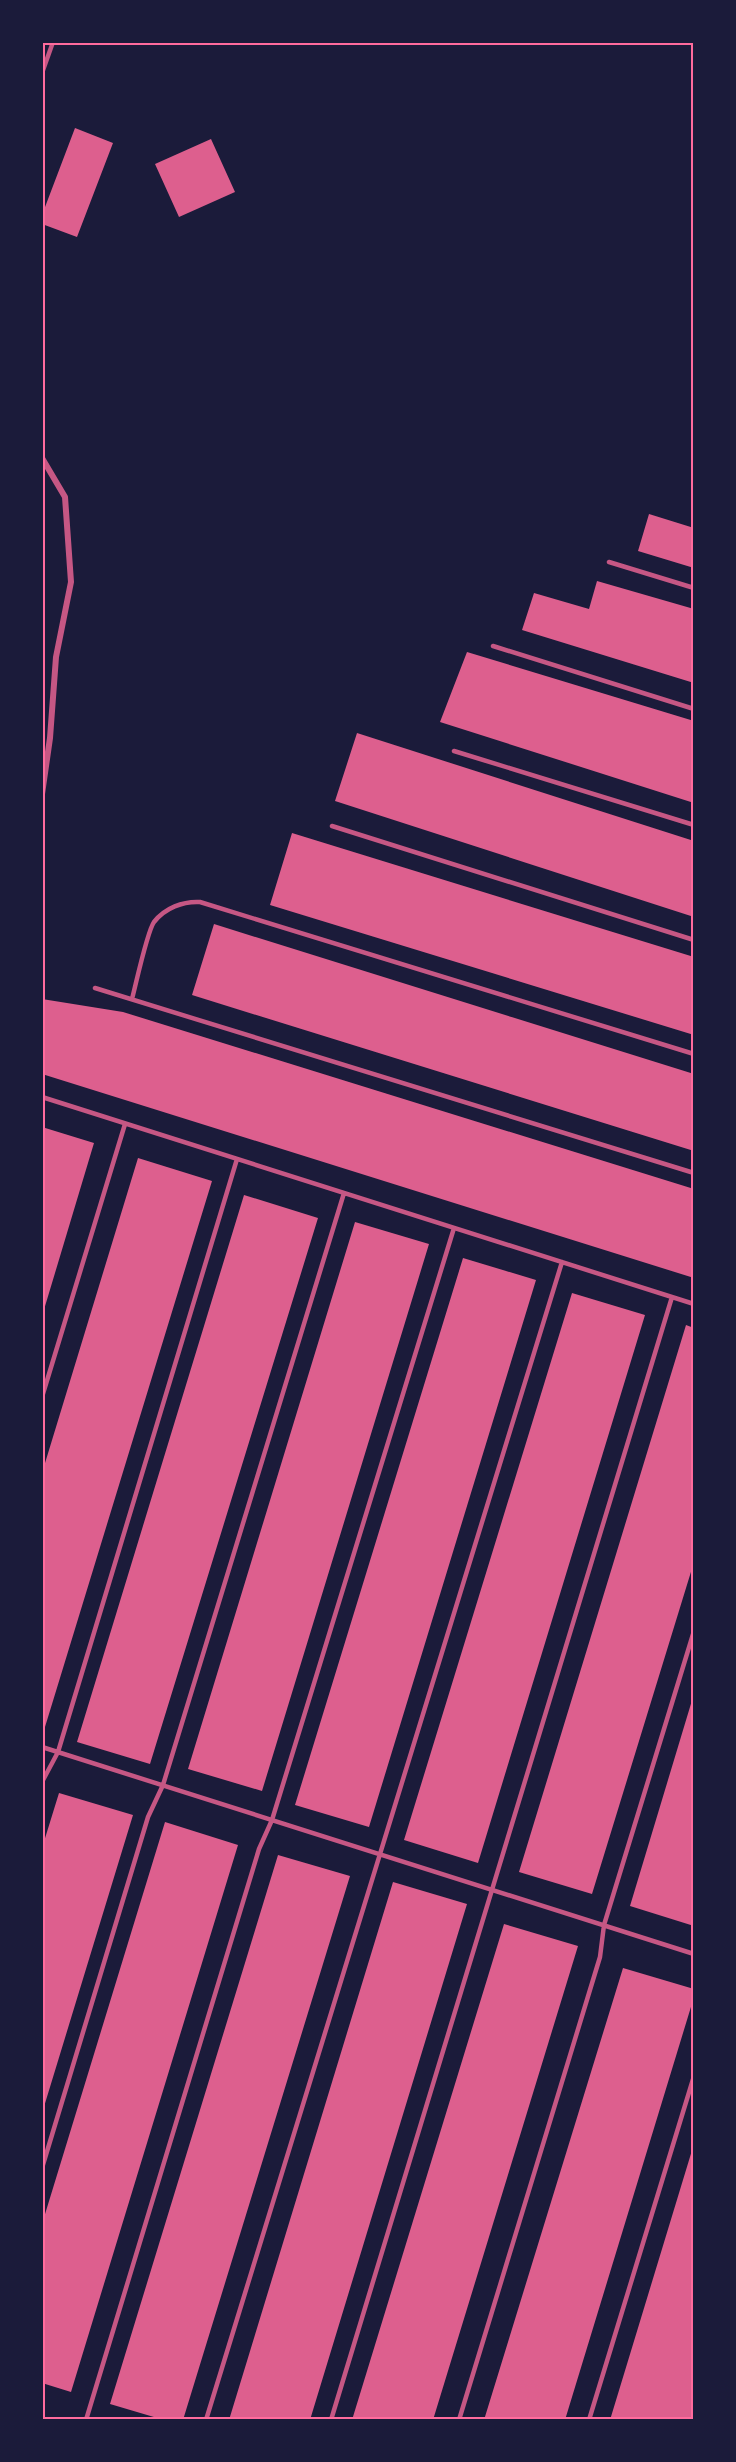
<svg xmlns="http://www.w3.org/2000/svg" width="736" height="2462" viewBox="0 0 736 2462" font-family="'IBM Plex Sans',sans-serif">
<rect width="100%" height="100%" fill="#1b1b3a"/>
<!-- building -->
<path fill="#dd5f8e" d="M 75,128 L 113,143 L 77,237 L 42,224 L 42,215 Z
M 211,139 L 235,192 L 179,217 L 155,164 Z
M 649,514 L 694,528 L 694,568 L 638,551 Z
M 597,581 L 694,609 L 694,683 L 522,630 L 534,593 L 589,609 Z
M 467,652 L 694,721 L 694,803 L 440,722 Z
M 357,733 L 694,841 L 694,917 L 335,801 Z
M 292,833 L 694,957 L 694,1035 L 270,905 Z
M 214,924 L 694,1074 L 694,1151 L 192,995 Z
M 42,999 L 123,1012 L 694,1189 L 694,1278 L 42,1074 Z
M 42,1127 L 94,1143 L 43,1313 L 42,1313 Z
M 138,1158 L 212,1181 L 45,1727 L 42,1726 L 42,1473 Z
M 244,1195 L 318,1218 L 150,1764 L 77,1742 Z
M 355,1222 L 429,1244 L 262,1791 L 188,1769 Z
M 463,1258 L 536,1280 L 369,1827 L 295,1805 Z
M 572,1293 L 645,1315 L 478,1863 L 404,1840 Z
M 686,1325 L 694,1328 L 694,1562 L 592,1894 L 519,1872 Z
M 693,1697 L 694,1698 L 694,1926 L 630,1906 Z
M 59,1793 L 133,1815 L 43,2110 L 42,1848 Z
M 165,1822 L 238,1845 L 71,2392 L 42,2383 L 42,2224 Z
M 278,1855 L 350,1876 L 183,2420 L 164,2420 L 110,2404 Z
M 393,1882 L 467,1904 L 310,2420 L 229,2420 Z
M 504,1924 L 578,1946 L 433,2420 L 352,2420 Z
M 623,1968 L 694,1989 L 694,1997 L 565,2420 L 484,2420 Z
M 693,2147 L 694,2409 L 691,2420 L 610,2420 Z"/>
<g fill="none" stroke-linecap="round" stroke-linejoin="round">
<!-- service -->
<path stroke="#c65784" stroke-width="4.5" d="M 42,73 L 53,42
M 609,562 L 694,588
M 493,646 L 694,709
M 454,751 L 694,825
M 332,826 L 694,940
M 95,988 L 694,1173
M 132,999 C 136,984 147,932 154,922 C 165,908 183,901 200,902 L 694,1054
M 42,1097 L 694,1304
M 42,1397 L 125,1124
M 42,1747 L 694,1954
M 42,1782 L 58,1752 L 237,1159
M 42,2168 L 148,1817 L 163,1785 L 344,1193
M 86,2420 L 259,1849 L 272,1820 L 454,1228
M 206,2420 L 562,1262
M 331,2420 L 672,1297
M 459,2420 L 600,1957 L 604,1925 L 694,1631
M 589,2420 L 694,2076"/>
<!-- minor -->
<path stroke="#c65784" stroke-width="6" d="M 42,458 L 65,497 L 71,582 L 56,657 L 50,738 L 42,794"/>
</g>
<!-- border -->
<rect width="736" height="2462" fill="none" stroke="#1b1b3a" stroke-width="87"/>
<rect x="44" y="44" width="648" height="2374" fill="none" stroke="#ff6b9d" stroke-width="2"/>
</svg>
